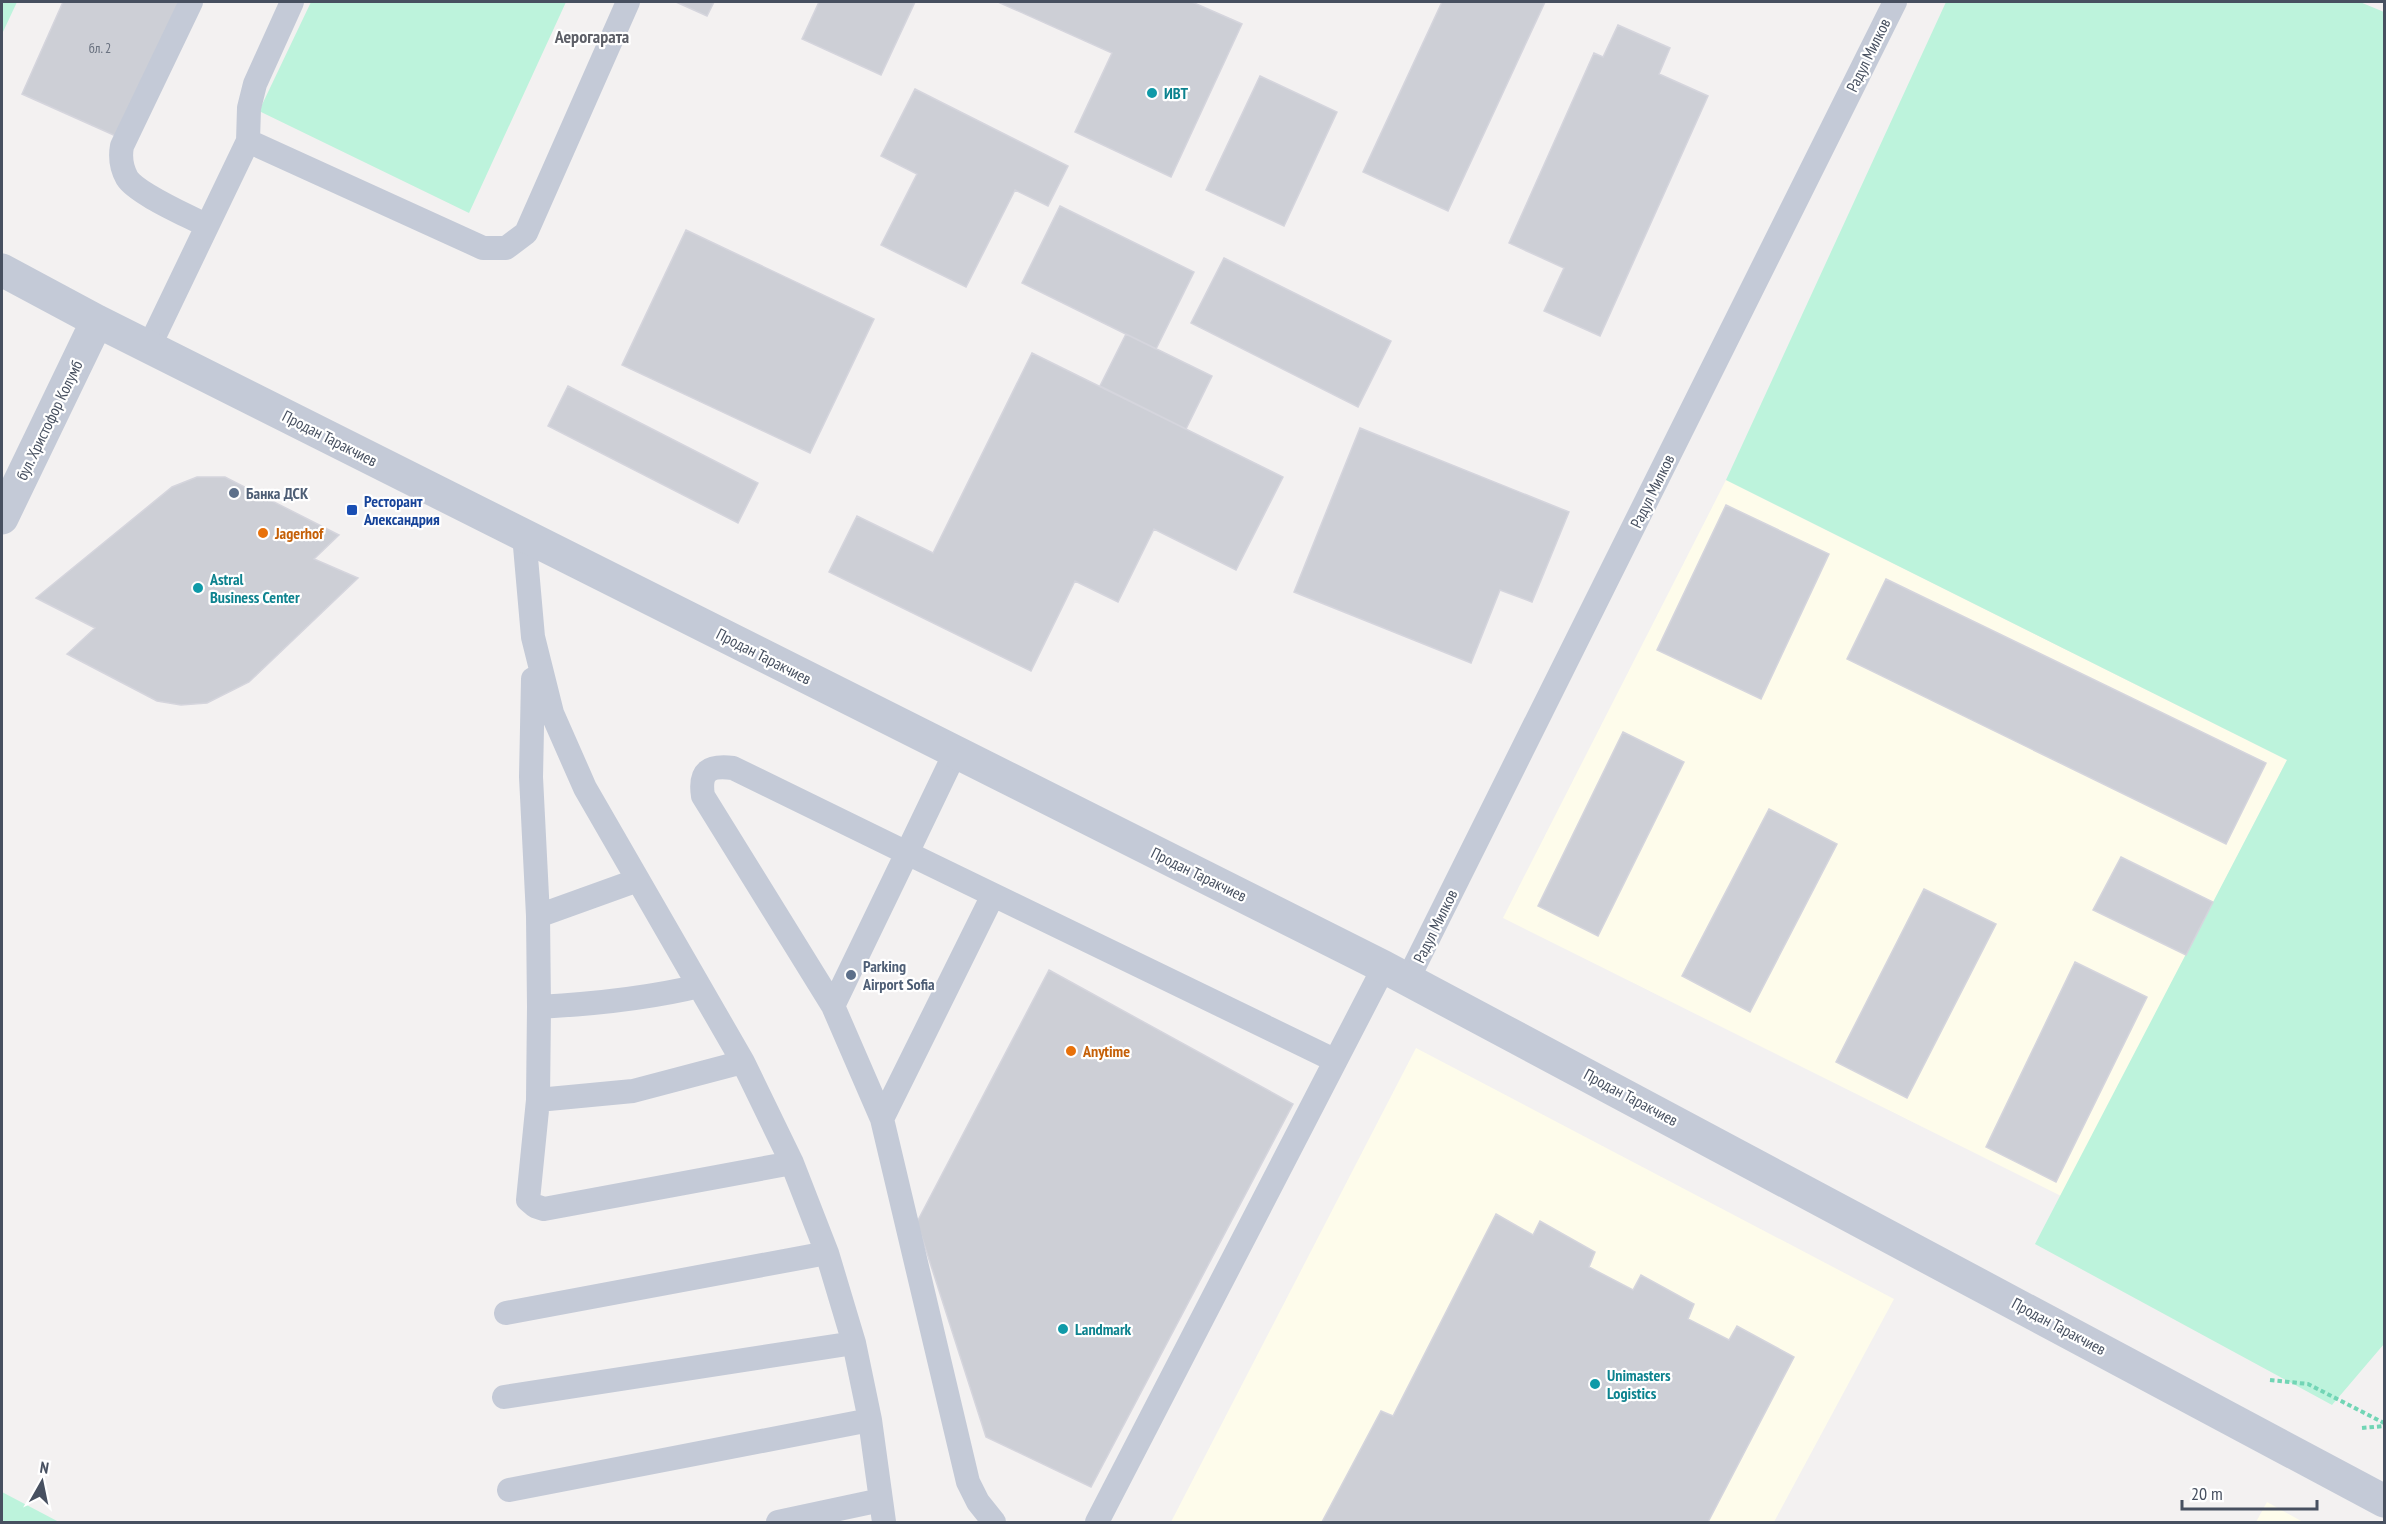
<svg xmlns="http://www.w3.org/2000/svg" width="2386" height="1524" viewBox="0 0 2386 1524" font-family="'PT Sans Narrow',sans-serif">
<rect width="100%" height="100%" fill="#f3f1f1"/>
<!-- commercial -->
<path fill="#fefceb" d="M 1726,480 L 2287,760 L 2061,1196 L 1503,918 Z
M 1416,1048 L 1894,1299 L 1774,1522 L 1171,1522 Z
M 2267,1502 L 2303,1522 L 2256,1522 Z"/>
<!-- green -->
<path fill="#bdf3dc" d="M 2,2 L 17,2 L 2,34 Z
M 311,2 L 566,2 L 469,213 L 259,111 Z
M 1946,2 L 2360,2 L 2384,12 L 2384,1344 L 2332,1405 L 2035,1244 L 2287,760 L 1726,480 Z
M 2,1492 L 59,1522 L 2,1522 Z"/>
<!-- building -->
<path fill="#cdcfd6" stroke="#d5d5dd" stroke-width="1.5" d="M 63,2 L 179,2 L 118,137 L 22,94 Z
M 676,2 L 714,2 L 707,16 Z
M 819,2 L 915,2 L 881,75 L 802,39 Z
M 998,2 L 1192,2 L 1242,24 L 1171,177 L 1075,132 L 1112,53 Z
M 1442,2 L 1545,2 L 1448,211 L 1363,172 Z
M 1618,25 L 1670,48 L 1659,74 L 1708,96 L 1600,336 L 1544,311 L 1564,268 L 1509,243 L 1594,53 L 1603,57 Z
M 1260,76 L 1337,112 L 1284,226 L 1206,190 Z
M 915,89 L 1068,166 L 1048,206 L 1015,190 L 966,287 L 881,245 L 917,174 L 881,156 Z
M 1060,206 L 1194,272 L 1156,349 L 1022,283 Z
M 686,230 L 874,319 L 810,453 L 622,365 Z
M 1224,258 L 1391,341 L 1358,407 L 1191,323 Z
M 1126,334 L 1212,376 L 1186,429 L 1100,386 Z
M 1032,353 L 1283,477 L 1236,570 L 1154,529 L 1118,602 L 1075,581 L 1031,671 L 829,572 L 857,516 L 933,553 Z
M 568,386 L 758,483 L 738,523 L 548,426 Z
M 1360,428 L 1569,512 L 1532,602 L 1500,590 L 1471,663 L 1294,592 Z
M 197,477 L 225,477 L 339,535 L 314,559 L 358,578 L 249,682 L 207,703 L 181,705 L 157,701 L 67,654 L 95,628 L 36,598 L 172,487 Z
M 1726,505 L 1829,554 L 1761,699 L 1657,650 Z
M 1886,579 L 2266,763 L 2226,844 L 1847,659 Z
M 1623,732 L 1684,762 L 1598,936 L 1538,906 Z
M 1769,809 L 1837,844 L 1750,1012 L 1682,976 Z
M 2121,857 L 2213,902 L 2186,955 L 2093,910 Z
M 1924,889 L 1996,924 L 1907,1098 L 1836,1062 Z
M 2075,962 L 2147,997 L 2056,1182 L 1986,1147 Z
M 1049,970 L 1293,1104 L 1091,1487 L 986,1437 L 917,1222 Z
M 1496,1214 L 1533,1235 L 1540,1221 L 1595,1252 L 1589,1267 L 1633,1290 L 1641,1275 L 1694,1304 L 1688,1319 L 1729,1340 L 1737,1326 L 1794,1357 L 1708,1522 L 1322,1522 L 1381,1411 L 1393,1416 Z"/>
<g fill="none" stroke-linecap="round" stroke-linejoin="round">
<!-- path -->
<path stroke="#72d5b5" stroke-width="4" stroke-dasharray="4.5 3" stroke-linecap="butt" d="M 2270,1380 L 2308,1384 L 2384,1423
M 2362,1428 L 2384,1426"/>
<!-- service -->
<path stroke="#c4cad7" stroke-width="24" d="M 191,2 L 122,146 C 120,157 122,169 127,178 C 137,194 189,216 207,226
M 248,141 L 483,248 L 506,248 L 526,233 L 628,2
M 149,347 L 248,141 L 249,108 L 255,84 L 292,2
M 524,535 L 533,637 L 552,713 L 585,788 L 743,1062 L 792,1163 L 827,1253 L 854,1343 L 870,1420 L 884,1522
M 533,679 L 531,777 L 538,916 L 539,1007 C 593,1004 646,999 699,986
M 955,753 L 907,853 L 1334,1060
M 538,916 L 638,880
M 1408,979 L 1895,2
M 833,1006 L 907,853 L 733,768 C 709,765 699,771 703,796 L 833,1006 L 882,1119 L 968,1482 L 978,1502 L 994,1522
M 539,1007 L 538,1100 L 528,1200 L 535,1206 L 544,1209 L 792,1163
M 538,1100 L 633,1091 L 743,1062
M 882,1119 L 993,895
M 506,1313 L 827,1253
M 504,1397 L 854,1343
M 509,1490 L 870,1420
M 778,1522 L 881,1500
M 1097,1522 L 1384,967"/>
<!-- tertiary -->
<path stroke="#c4cad7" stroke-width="33" d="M 2,270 L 97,321 L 1384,967 L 2384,1501
M 2,518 L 97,321"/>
</g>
<!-- markers -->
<g fill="#0f9aa8" stroke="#fff" stroke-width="2">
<circle cx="1152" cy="93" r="6"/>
<circle cx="198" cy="588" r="6"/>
<circle cx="1063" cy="1329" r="6"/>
<circle cx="1595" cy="1384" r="6"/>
</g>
<g fill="#5c6f8a" stroke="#fff" stroke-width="2">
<circle cx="234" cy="493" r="6"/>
<circle cx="851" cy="975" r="6"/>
</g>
<rect fill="#1a4fb4" stroke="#fff" stroke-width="2" x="346" y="504" width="12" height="12" rx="3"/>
<g fill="#e8710a" stroke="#fff" stroke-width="2">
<circle cx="263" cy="533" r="6"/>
<circle cx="1071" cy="1051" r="6"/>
</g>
<g text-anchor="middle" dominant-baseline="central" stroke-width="4.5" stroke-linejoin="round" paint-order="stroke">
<!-- number labels -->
<g font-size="14" fill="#68707e">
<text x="100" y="48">бл. 2</text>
</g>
<!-- street labels -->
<g font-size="16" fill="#475060" stroke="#fff">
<text transform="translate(1868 55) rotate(-64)">Радул Милков</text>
<text transform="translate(49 420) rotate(-64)">бул. Христофор Колумб</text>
<text transform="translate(330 438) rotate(27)">Продан Таракчиев</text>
<text transform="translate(1652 491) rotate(-64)">Радул Милков</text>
<text transform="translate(764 656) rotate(27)">Продан Таракчиев</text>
<text transform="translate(1199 874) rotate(26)">Продан Таракчиев</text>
<text transform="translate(1435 926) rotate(-64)">Радул Милков</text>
<text transform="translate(1631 1097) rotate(28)">Продан Таракчиев</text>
<text transform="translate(2059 1326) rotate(28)">Продан Таракчиев</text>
</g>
<!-- culture labels -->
<g font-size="16" font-weight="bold" fill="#0d838f" stroke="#fff" text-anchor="start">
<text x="1164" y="93">ИВТ</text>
<text x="210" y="579">Astral<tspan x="210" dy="18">Business Center</tspan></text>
<text x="1075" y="1329">Landmark</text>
<text x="1607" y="1375">Unimasters<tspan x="1607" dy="18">Logistics</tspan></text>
</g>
<!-- service labels -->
<g font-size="16" font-weight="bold" fill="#4e5e75" stroke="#fff" text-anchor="start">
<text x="246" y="493">Банка ДСК</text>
<text x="863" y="966">Parking<tspan x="863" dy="18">Airport Sofia</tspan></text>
</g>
<!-- transit labels -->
<g font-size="16" font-weight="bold" fill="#164399" stroke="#fff" text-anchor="start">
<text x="364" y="501">Ресторант<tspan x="364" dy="18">Александрия</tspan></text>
</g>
<!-- food labels -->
<g font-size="16" font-weight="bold" fill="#c56008" stroke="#fff" text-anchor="start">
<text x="275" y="533">Jagerhof</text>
<text x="1083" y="1051">Anytime</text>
</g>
<!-- neighbourhood labels -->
<g font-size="18" font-weight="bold" fill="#5d5f67" stroke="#fff">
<text x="592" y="36">Аерогарата</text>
</g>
</g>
<!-- border -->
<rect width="2386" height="1524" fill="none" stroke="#475060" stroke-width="6"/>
<!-- north arrow -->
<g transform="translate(42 1482) rotate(9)" stroke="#ffffff" stroke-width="4.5" paint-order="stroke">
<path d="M0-4.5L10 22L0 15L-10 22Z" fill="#475060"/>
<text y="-9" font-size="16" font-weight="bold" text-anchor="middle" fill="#475060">N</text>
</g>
<!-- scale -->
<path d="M2182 1500v9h135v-9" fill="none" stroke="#475060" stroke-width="3"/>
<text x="2191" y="1500" font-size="18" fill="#475060" stroke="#ffffff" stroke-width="4.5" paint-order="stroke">20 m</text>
</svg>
